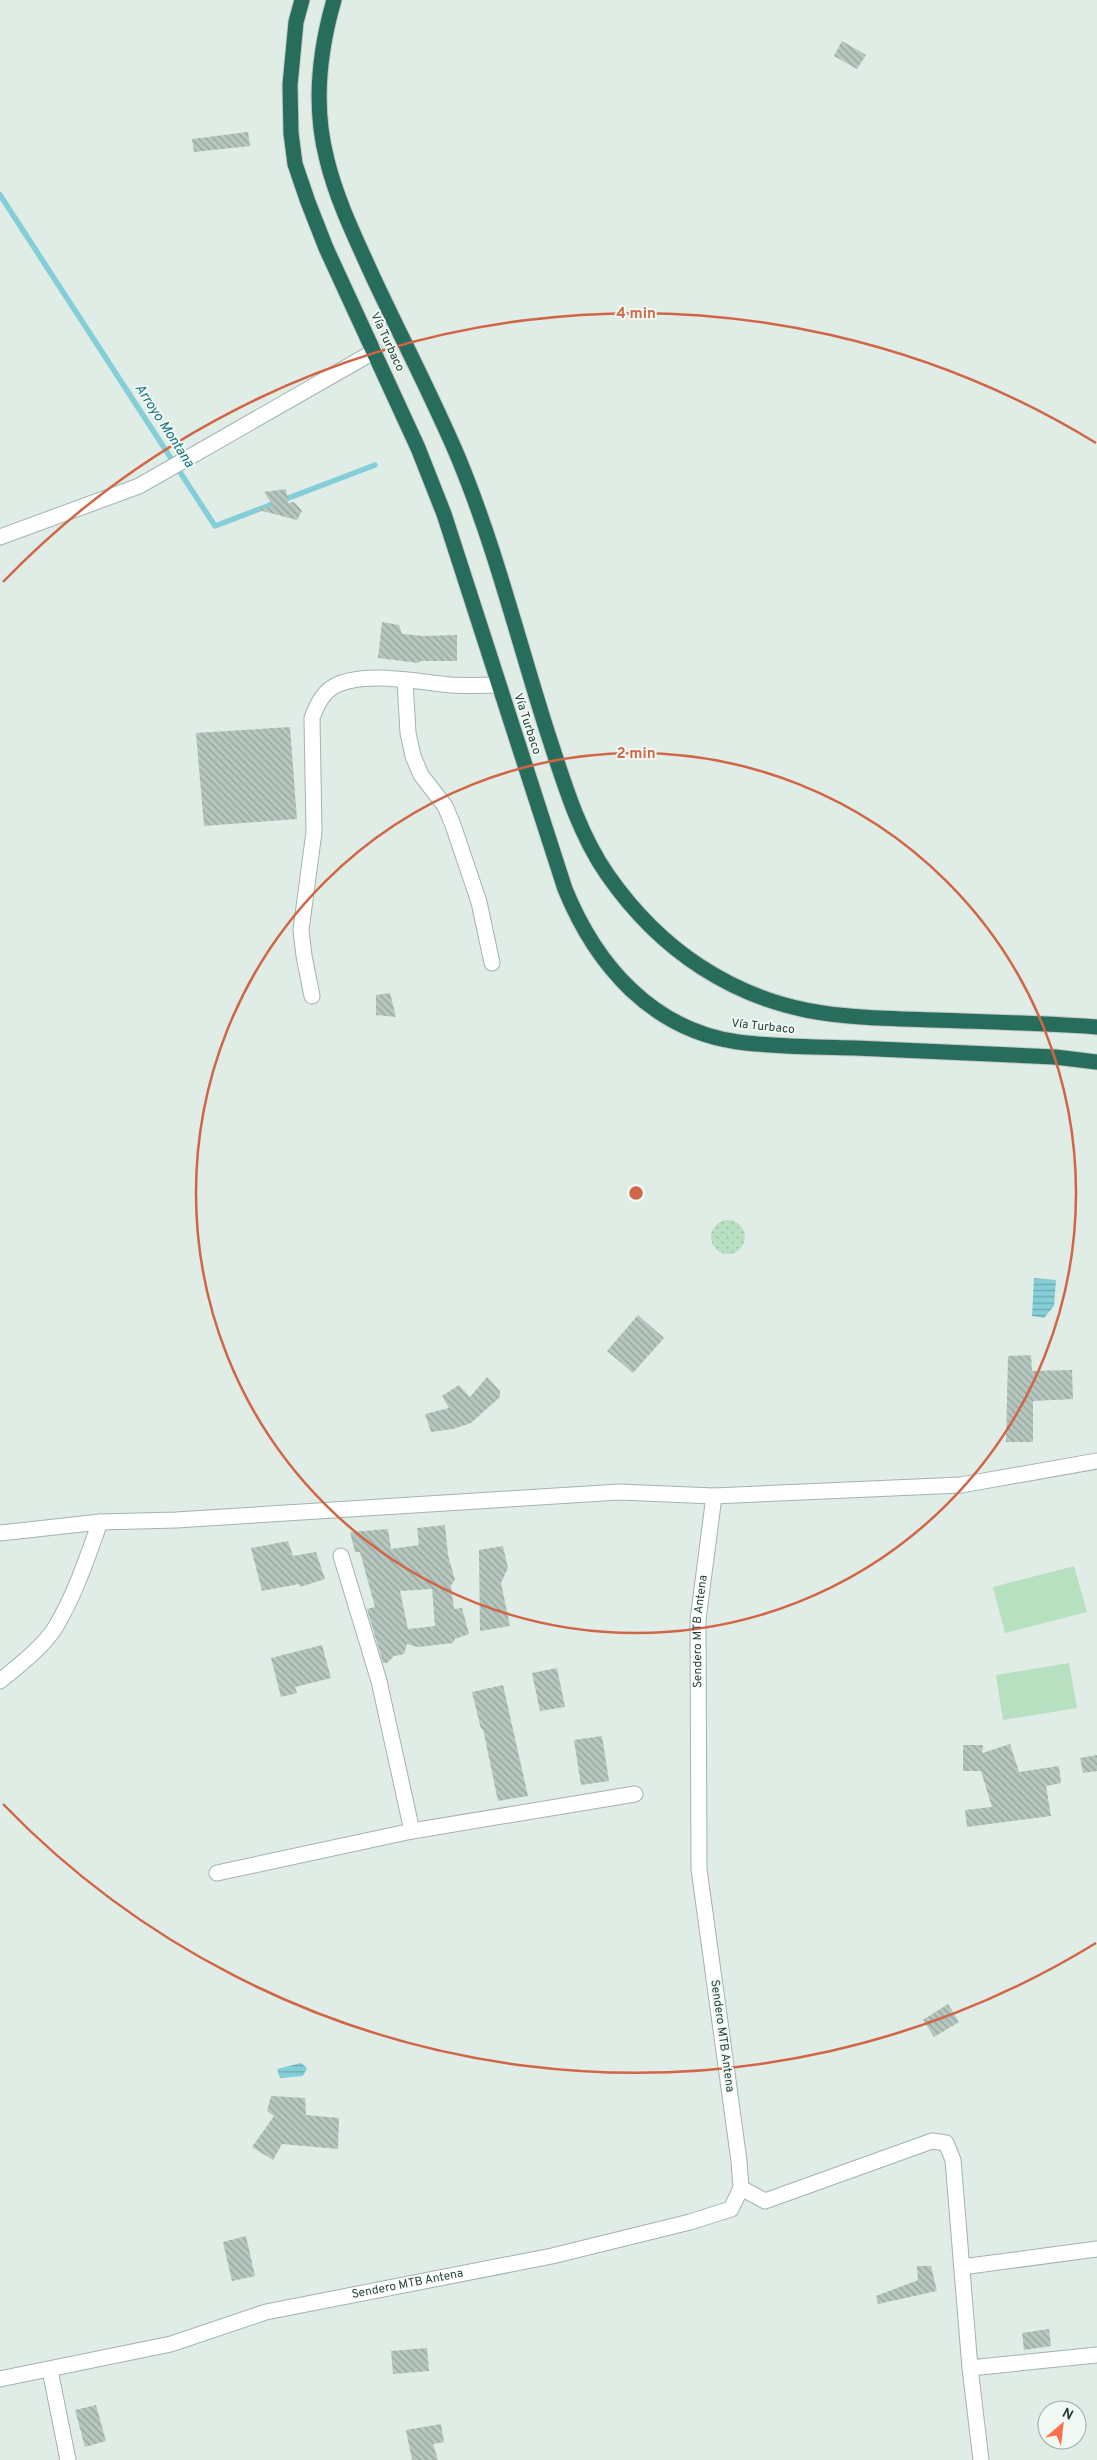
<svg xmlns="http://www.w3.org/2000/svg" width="1097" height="2460" font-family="Overpass,sans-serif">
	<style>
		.grass { fill: #b7e0c0 }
		.park { fill: url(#park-dots) }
		.water { fill: url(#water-rules) }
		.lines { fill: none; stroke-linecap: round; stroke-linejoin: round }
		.stream { stroke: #83ced7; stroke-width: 5.5 }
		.building { fill: url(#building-back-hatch); fill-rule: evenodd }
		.minor-casing { stroke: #a2b4ad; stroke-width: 17 }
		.highway-casing { stroke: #c0c9c6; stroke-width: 17 }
		.minor { stroke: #fff; stroke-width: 15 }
		.highway { stroke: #286d5b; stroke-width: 15 }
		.ring { fill: none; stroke: #d16547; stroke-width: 2.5 }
		.labels { text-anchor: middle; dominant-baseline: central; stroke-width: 4; stroke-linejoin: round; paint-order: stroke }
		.street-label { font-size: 12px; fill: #1f3e34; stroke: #f1f9f4 }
		.water-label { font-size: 14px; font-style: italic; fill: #14737f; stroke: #f1f9f4 }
		.centre { fill: #d16547; stroke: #f1f9f4; stroke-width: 2.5 }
		.ring-label { font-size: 15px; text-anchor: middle; font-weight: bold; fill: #d16547; stroke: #f1f9f4; stroke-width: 4; stroke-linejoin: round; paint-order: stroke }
	</style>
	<defs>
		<pattern id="park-dots" width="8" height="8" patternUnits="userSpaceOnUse" patternTransform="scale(1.25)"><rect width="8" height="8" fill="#b7e0c0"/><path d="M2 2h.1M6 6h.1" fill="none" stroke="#9dc1a6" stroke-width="1.8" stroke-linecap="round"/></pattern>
		<pattern id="water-rules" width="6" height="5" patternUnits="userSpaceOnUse" patternTransform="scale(1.25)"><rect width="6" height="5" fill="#83ced7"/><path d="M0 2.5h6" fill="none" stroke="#6ba9af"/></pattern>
		<pattern id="building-back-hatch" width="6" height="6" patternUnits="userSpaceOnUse" patternTransform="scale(1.25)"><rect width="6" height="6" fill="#b5c7bf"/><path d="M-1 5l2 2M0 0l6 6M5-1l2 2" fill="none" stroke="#93a39c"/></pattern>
	</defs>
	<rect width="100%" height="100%" fill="#e0ece6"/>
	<g class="grass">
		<path d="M 1074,1566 L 1087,1612 L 1005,1633 L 993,1587 Z"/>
		<path d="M 1069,1663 L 1077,1708 L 1003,1720 L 996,1675 Z"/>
	</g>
	<circle class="park" cx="728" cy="1237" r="17"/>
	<g class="water">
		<path d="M 1034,1278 L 1056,1280 L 1054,1306 L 1044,1318 L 1032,1316 Z"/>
		<path d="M 301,2063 L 307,2068 L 303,2076 L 280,2078 L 277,2069 Z"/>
	</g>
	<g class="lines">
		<path class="stream" d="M 0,195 L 215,526 L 375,465"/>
	</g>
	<g class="building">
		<path d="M 842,41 L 866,55 L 857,69 L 834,56 Z"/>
		<path d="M 248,132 L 250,146 L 194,152 L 192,139 Z"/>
		<path d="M 286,489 L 288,503 L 294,502 L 302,511 L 297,520 L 255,509 L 273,506 L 264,492 Z"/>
		<path d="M 382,622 L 399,625 L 402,634 L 423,636 L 457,635 L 457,661 L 420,661 L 419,663 L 378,658 Z"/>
		<path d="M 290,727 L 297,819 L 204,826 L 196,733 Z"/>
		<path d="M 390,993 L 396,1017 L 376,1015 L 376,995 Z"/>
		<path d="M 638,1315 L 664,1338 L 633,1373 L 607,1351 Z"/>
		<path d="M 1031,1355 L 1032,1371 L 1072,1370 L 1073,1399 L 1033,1401 L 1033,1442 L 1006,1442 L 1008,1356 Z"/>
		<path d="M 487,1377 L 500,1391 L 500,1397 L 471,1423 L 453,1429 L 431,1432 L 425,1414 L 449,1408 L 442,1396 L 459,1385 L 470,1397 Z"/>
		<path d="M 445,1525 L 448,1555 L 455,1580 L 451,1585 L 454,1609 L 462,1608 L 469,1634 L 455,1639 L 453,1643 L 418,1647 L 407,1644 L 404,1654 L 394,1656 L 387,1663 L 383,1663 L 367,1609 L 375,1607 L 360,1552 L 355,1552 L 350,1532 L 388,1529 L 391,1549 L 419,1545 L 417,1528 ZM 432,1589 L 435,1626 L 408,1629 L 400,1591 Z"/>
		<path d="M 288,1541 L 293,1556 L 316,1552 L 325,1579 L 300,1587 L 299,1584 L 262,1591 L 251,1548 Z"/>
		<path d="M 503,1546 L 508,1568 L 501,1583 L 510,1626 L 480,1631 L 479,1550 Z"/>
		<path d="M 322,1645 L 331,1678 L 295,1687 L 297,1693 L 281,1697 L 271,1658 Z"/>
		<path d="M 557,1668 L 565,1707 L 540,1711 L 532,1673 Z"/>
		<path d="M 503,1685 L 528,1796 L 498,1801 L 483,1729 L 481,1729 L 472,1692 Z"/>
		<path d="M 602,1736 L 609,1781 L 581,1785 L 574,1740 Z"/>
		<path d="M 1010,1744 L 1019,1772 L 1059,1766 L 1061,1783 L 1046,1786 L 1051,1816 L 967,1827 L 965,1810 L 992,1807 L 981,1771 L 963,1771 L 963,1745 L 983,1745 L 982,1753 Z"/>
		<path d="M 1097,1755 L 1097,1771 L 1083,1773 L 1080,1758 Z"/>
		<path d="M 948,2004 L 959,2022 L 934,2037 L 923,2020 Z"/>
		<path d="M 271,2096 L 305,2098 L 306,2115 L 339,2118 L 338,2149 L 282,2144 L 273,2160 L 252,2147 L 274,2116 L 267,2111 Z"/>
		<path d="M 246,2236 L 255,2276 L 232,2281 L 223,2242 Z"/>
		<path d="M 917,2266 L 931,2266 L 937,2291 L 878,2304 L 876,2296 L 918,2280 Z"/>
		<path d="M 1049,2329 L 1051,2346 L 1024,2350 L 1022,2333 Z"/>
		<path d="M 427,2348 L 429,2371 L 393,2374 L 391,2351 Z"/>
		<path d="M 96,2405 L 106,2441 L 85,2447 L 75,2410 Z"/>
		<path d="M 441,2424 L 444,2442 L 433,2444 L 438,2460 L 412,2460 L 406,2430 Z"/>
	</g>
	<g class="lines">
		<g class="minor-casing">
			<g id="minor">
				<path d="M 0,537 L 139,486 L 375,351"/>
				<path d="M 405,681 L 408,733 L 413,756 L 421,775 L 445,806 L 453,825 L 479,902 L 492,963"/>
				<path d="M 312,996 L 304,956 L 301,930 L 314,832 L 312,718 C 316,707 322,693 333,687 C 363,670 417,682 451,685 C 467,686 482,685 498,685"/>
				<path d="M 0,1533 L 100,1522 L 176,1520 L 619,1492 L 714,1496 L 961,1485 L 1097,1461"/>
				<path d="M 341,1556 L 379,1681 L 412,1831"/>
				<path d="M 0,1681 C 17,1667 43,1647 55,1628 C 75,1595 87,1558 100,1522"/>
				<path d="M 217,1873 L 412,1831 L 635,1794"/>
				<path d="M 741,2188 L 765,2201 L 932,2141 L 946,2143 L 953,2160 L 970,2368 L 981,2460"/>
				<path d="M 962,2267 L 1097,2249"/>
				<path d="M 970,2368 L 1097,2355"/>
				<path d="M 50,2370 L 68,2460"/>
				<path id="s1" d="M 0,2379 L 171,2344 L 266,2312 L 552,2256 L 690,2222 L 731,2209 L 741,2188 L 739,2161 L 699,1869 L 698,1620 L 714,1496"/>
			</g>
		</g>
		<g class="highway-casing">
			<g id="highway">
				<path d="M 302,0 L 296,22 L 290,85 L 291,133 L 295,164 L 308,202 L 326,248 L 418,448 L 444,514 L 565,889 C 596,965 652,1030 738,1042 C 777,1047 816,1047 855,1048 C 922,1051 989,1054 1055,1057 L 1097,1062"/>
				<path d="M 334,0 C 319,52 313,107 327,160 C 337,201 356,239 373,277 C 401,337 432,396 458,457 C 495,546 518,640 547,731 C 563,780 578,832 607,874 C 632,910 664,943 701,967 C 780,1018 845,1017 935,1020 C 989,1022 1043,1023 1097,1027"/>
			</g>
		</g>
		<use href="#minor" class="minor"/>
		<use href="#highway" class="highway"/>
	</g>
	<g class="ring">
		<circle cx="636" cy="1193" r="440"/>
		<path d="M1096 1943A880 880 0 0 1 3 1804M3 582A880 880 0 0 1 1096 443"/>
	</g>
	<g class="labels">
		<g class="street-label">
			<text transform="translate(387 342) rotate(65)">Vía Turbaco</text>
			<text transform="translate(527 724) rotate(72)">Vía Turbaco</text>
			<text transform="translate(763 1027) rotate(6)">Vía Turbaco</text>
			<text stroke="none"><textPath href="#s1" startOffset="1334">Sendero MTB Antena</textPath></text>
			<text transform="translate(722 2036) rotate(82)">Sendero MTB Antena</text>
			<text stroke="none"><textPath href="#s1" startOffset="419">Sendero MTB Antena</textPath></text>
		</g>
		<g class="water-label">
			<text transform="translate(164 426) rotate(57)">Arroyo Montana</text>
		</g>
	</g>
	<circle cx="636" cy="1193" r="8" class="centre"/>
	<g class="ring-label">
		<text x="636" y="318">4 min</text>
		<text x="636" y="758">2 min</text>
	</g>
	<g transform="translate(1062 2425) rotate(28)"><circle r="24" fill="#f1f9f4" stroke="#9daea7"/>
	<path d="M0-4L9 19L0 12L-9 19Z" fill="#fe6f4c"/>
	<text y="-8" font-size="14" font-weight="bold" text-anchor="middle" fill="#1f3e34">N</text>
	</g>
</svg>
